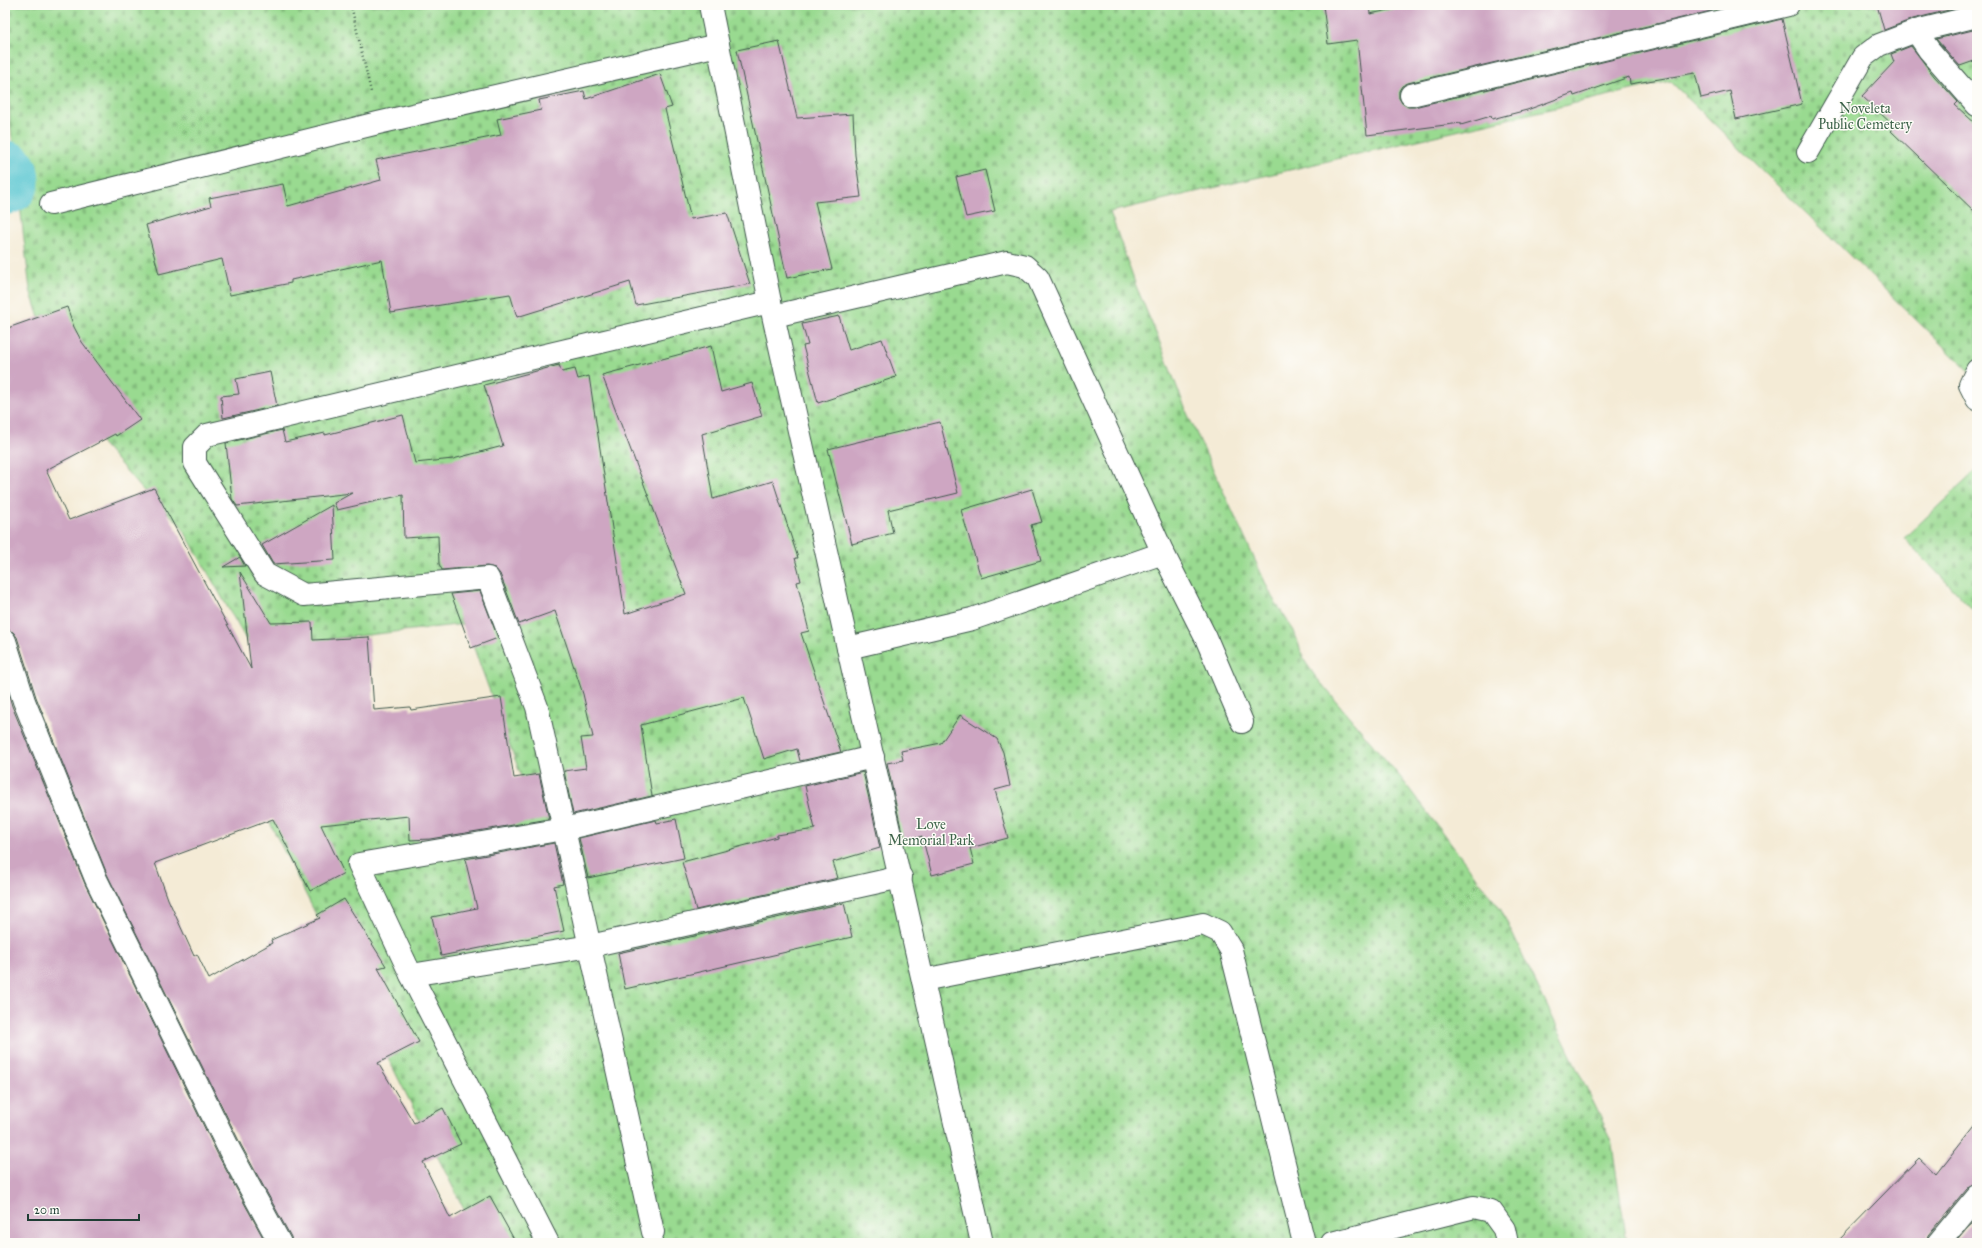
<svg xmlns="http://www.w3.org/2000/svg" width="1982" height="1248" font-family="'IM FELL Great Primer',serif">
	<style>
		.cemetery { fill: url(#cemetery-stones); stroke: #5c8c62 }
		.lines { fill: none; stroke-linecap: round; stroke-linejoin: round }
		.river { stroke: #59c6d1; stroke-width: 67 }
		.building { fill: #cea6c2 }
		.minor-casing { stroke: #3f574c; stroke-width: 24 }
		.path { stroke: #3f574c; stroke-width: 2.5; stroke-dasharray: 1 3; stroke-linecap: butt }
		.minor { stroke: #fff; stroke-width: 22 }
		.labels { text-anchor: middle; dominant-baseline: central; stroke-width: 3; stroke-linejoin: round; paint-order: stroke }
		.park-label { font-size: 14px; fill: #3e644b; stroke: #fdfcf7 }
	</style>
	<defs>
		<pattern id="cemetery-stones" width="16" height="16" patternUnits="userSpaceOnUse"><rect width="16" height="16" fill="#99da90"/><path d="M2 7V4a2 2 0 0 1 4 0v3zM10 15v-3a2 2 0 0 1 4 0v3z" fill="#83bc7d"/></pattern>
	</defs>
	<rect width="100%" height="100%" fill="#fdfcf7"/>
	<filter id="ink" filterUnits="userSpaceOnUse"><feTurbulence type="fractalNoise" baseFrequency=".025" numOctaves="2"/><feDisplacementMap in="SourceGraphic" scale="8" xChannelSelector="R" yChannelSelector="G"/><feConvolveMatrix kernelMatrix="1 2 1 2 8 2 1 2 1" color-interpolation-filters="sRGB"/></filter>
	<filter id="wash" filterUnits="userSpaceOnUse"><feTurbulence type="fractalNoise" baseFrequency=".012" numOctaves="4" result="noise"/><feDisplacementMap in="SourceGraphic" scale="16" xChannelSelector="R" yChannelSelector="G"/><feGaussianBlur stdDeviation="0.9" result="paint"/><feColorMatrix in="noise" values="0 0 0 0 0 0 0 0 0 0 0 0 0 0 0 0 0 1.4 0 .05"/><feComposite in="paint" operator="in"/></filter>
	<g filter="url(#wash)">
		<rect width="100%" height="100%" fill="#f4ebd6"/>
		<g class="cemetery">
			<path d="M 5,5 L 1977,5 L 1977,379 L 1670,81 L 1110,212 L 1136,286 L 1158,338 L 1187,413 L 1272,597 L 1294,631 L 1304,660 L 1315,676 L 1401,778 L 1501,910 L 1611,1139 L 1627,1243 L 481,1243 L 270,823 L 523,781 L 465,624 L 251,648 L 180,524 L 143,490 L 67,403 L 30,290 L 10,120 Z"/>
			<path d="M 1977,470 L 1977,614 L 1904,538 Z"/>
		</g>
		<g class="lines">
			<path class="river" d="M 5,174 L 6,181"/>
		</g>
		<g id="blocks">
			<g class="building">
				<path d="M 1323,5 L 1369,5 L 1370,14 L 1413,5 L 1709,5 L 1711,11 L 1408,83 L 1402,86 L 1399,91 L 1399,98 L 1402,103 L 1408,107 L 1414,107 L 1782,19 L 1802,104 L 1736,119 L 1730,91 L 1701,98 L 1695,73 L 1630,84 L 1629,77 L 1574,96 L 1573,93 L 1527,110 L 1492,119 L 1491,116 L 1461,125 L 1461,123 L 1367,135 L 1357,40 L 1328,44 Z"/>
				<path d="M 1877,5 L 1969,5 L 1913,19 L 1884,30 Z"/>
				<path d="M 1977,29 L 1977,60 L 1960,66 L 1936,39 Z"/>
				<path d="M 779,41 L 797,118 L 853,114 L 855,155 L 861,197 L 815,202 L 832,269 L 787,278 L 737,50 Z"/>
				<path d="M 1911,46 L 1934,76 L 1958,102 L 1955,105 L 1977,125 L 1977,214 L 1891,131 L 1895,127 L 1862,96 L 1894,62 L 1891,54 Z"/>
				<path d="M 660,74 L 672,107 L 665,109 L 691,219 L 727,213 L 750,284 L 636,305 L 630,282 L 517,317 L 510,294 L 391,313 L 382,260 L 291,280 L 291,283 L 230,295 L 222,259 L 159,274 L 146,225 L 211,206 L 209,198 L 283,184 L 288,206 L 381,180 L 376,160 L 501,135 L 497,119 L 541,110 L 539,100 L 584,91 L 586,99 Z"/>
				<path d="M 985,170 L 995,211 L 966,217 L 956,177 Z"/>
				<path d="M 67,307 L 74,327 L 82,342 L 140,420 L 116,436 L 115,434 L 46,470 L 69,520 L 154,488 L 251,669 L 240,572 L 271,623 L 312,622 L 313,640 L 369,637 L 374,710 L 410,707 L 411,710 L 501,697 L 514,778 L 539,774 L 549,819 L 430,839 L 410,840 L 409,816 L 321,825 L 344,873 L 310,891 L 273,819 L 155,863 L 168,899 L 194,956 L 197,954 L 209,979 L 272,943 L 271,940 L 320,918 L 317,915 L 344,899 L 386,966 L 378,968 L 419,1042 L 378,1063 L 414,1123 L 443,1108 L 461,1144 L 423,1162 L 450,1218 L 490,1196 L 516,1243 L 292,1243 L 291,1237 L 241,1145 L 107,874 L 36,697 L 17,637 L 13,632 L 5,629 L 5,329 Z"/>
				<path d="M 839,316 L 849,350 L 882,339 L 896,377 L 818,403 L 803,346 L 808,345 L 802,324 Z"/>
				<path d="M 711,346 L 721,392 L 752,383 L 762,416 L 702,434 L 713,499 L 773,481 L 798,558 L 795,558 L 801,581 L 797,582 L 809,631 L 801,633 L 841,752 L 800,761 L 797,749 L 764,759 L 744,698 L 641,725 L 652,796 L 573,814 L 564,771 L 586,768 L 581,738 L 593,737 L 583,694 L 555,611 L 519,624 L 500,574 L 495,568 L 487,566 L 442,570 L 439,564 L 438,536 L 404,538 L 403,495 L 337,510 L 334,503 L 352,493 L 237,506 L 232,499 L 226,443 L 282,430 L 285,442 L 325,433 L 325,435 L 403,415 L 415,463 L 453,459 L 503,446 L 484,385 L 559,365 L 562,372 L 575,369 L 578,379 L 589,376 L 625,614 L 686,594 L 602,375 Z"/>
				<path d="M 270,372 L 277,406 L 223,418 L 221,396 L 239,394 L 236,379 Z"/>
				<path d="M 940,422 L 958,493 L 888,510 L 893,533 L 852,544 L 828,449 Z"/>
				<path d="M 1032,489 L 1042,522 L 1031,525 L 1041,561 L 981,578 L 961,510 Z"/>
				<path d="M 332,505 L 335,560 L 273,564 L 262,545 Z"/>
				<path d="M 240,557 L 245,566 L 223,567 Z"/>
				<path d="M 480,591 L 498,638 L 471,648 L 451,594 Z"/>
				<path d="M 5,682 L 12,706 L 85,884 L 219,1157 L 266,1243 L 5,1243 Z"/>
				<path d="M 960,715 L 997,739 L 1003,752 L 1010,786 L 995,790 L 1008,838 L 970,848 L 974,864 L 932,875 L 922,836 L 904,842 L 887,763 L 903,760 L 901,751 L 941,743 Z"/>
				<path d="M 863,772 L 880,848 L 833,862 L 838,878 L 696,910 L 682,862 L 777,837 L 777,835 L 815,829 L 805,786 Z"/>
				<path d="M 676,819 L 684,858 L 588,878 L 579,838 L 656,820 L 657,823 Z"/>
				<path d="M 554,843 L 563,884 L 554,886 L 564,931 L 441,956 L 432,917 L 477,908 L 465,859 Z"/>
				<path d="M 844,903 L 852,937 L 625,989 L 618,953 Z"/>
				<path d="M 1977,1122 L 1977,1184 L 1967,1188 L 1928,1235 L 1926,1243 L 1836,1243 L 1919,1158 L 1936,1174 Z"/>
				<path d="M 1977,1216 L 1977,1243 L 1954,1243 Z"/>
			</g>
		</g>
	</g>
	<g filter="url(#ink)">
		<use href="#blocks" fill-opacity="0" stroke="#3f574c" stroke-width="1"/>
		<g class="lines">
			<g class="minor-casing">
				<g id="minor">
					<path d="M 710,5 L 770,302 L 982,1243"/>
					<path d="M 1916,31 L 1929,50 L 1977,105"/>
					<path d="M 1411,95 L 1788,5"/>
					<path d="M 1808,152 L 1863,57 L 1879,45 L 1916,31 L 1977,16"/>
					<path d="M 51,204 L 378,123 L 718,45"/>
					<path d="M 774,316 L 1007,262 L 1025,266 L 1038,278 L 1163,553 L 1206,638 L 1242,722"/>
					<path d="M 1977,370 L 1970,385 L 1977,399"/>
					<path d="M 5,641 L 24,701 L 96,879 L 230,1151 L 280,1243"/>
					<path d="M 848,648 L 972,619 L 1163,553"/>
					<path d="M 411,975 L 590,946 L 901,877"/>
					<path d="M 923,980 L 1203,924 L 1220,932 L 1231,950 L 1304,1243"/>
					<path d="M 653,1232 L 537,707 L 488,578 L 304,595 L 265,574 L 195,463 L 195,447 L 207,435 L 770,302"/>
					<path d="M 548,1243 L 411,975 L 359,864 L 564,829 L 873,757"/>
					<path d="M 1332,1243 L 1474,1207 L 1491,1211 L 1504,1229 L 1507,1243"/>
					<path d="M 1938,1243 L 1977,1196"/>
				</g>
			</g>
			<path class="path" d="M 351,5 L 371,92"/>
			<use href="#minor" class="minor"/>
		</g>
	</g>
	<g class="labels">
		<g class="park-label">
			<text x="1865" y="108">Noveleta<tspan x="1865" dy="16">Public Cemetery</tspan></text>
			<text x="931" y="824">Love<tspan x="931" dy="16">Memorial Park</tspan></text>
		</g>
	</g>
	<rect width="1982" height="1248" fill="none" stroke="#fdfcf7" stroke-width="20"/>
	<path d="M28 1214v6h111v-6" fill="none" stroke="#1f3d34" stroke-width="2"/>
	<text x="34" y="1214" font-size="12" fill="#1f3d34" stroke="#fdfcf7" stroke-width="3" paint-order="stroke">20 m</text>
</svg>
